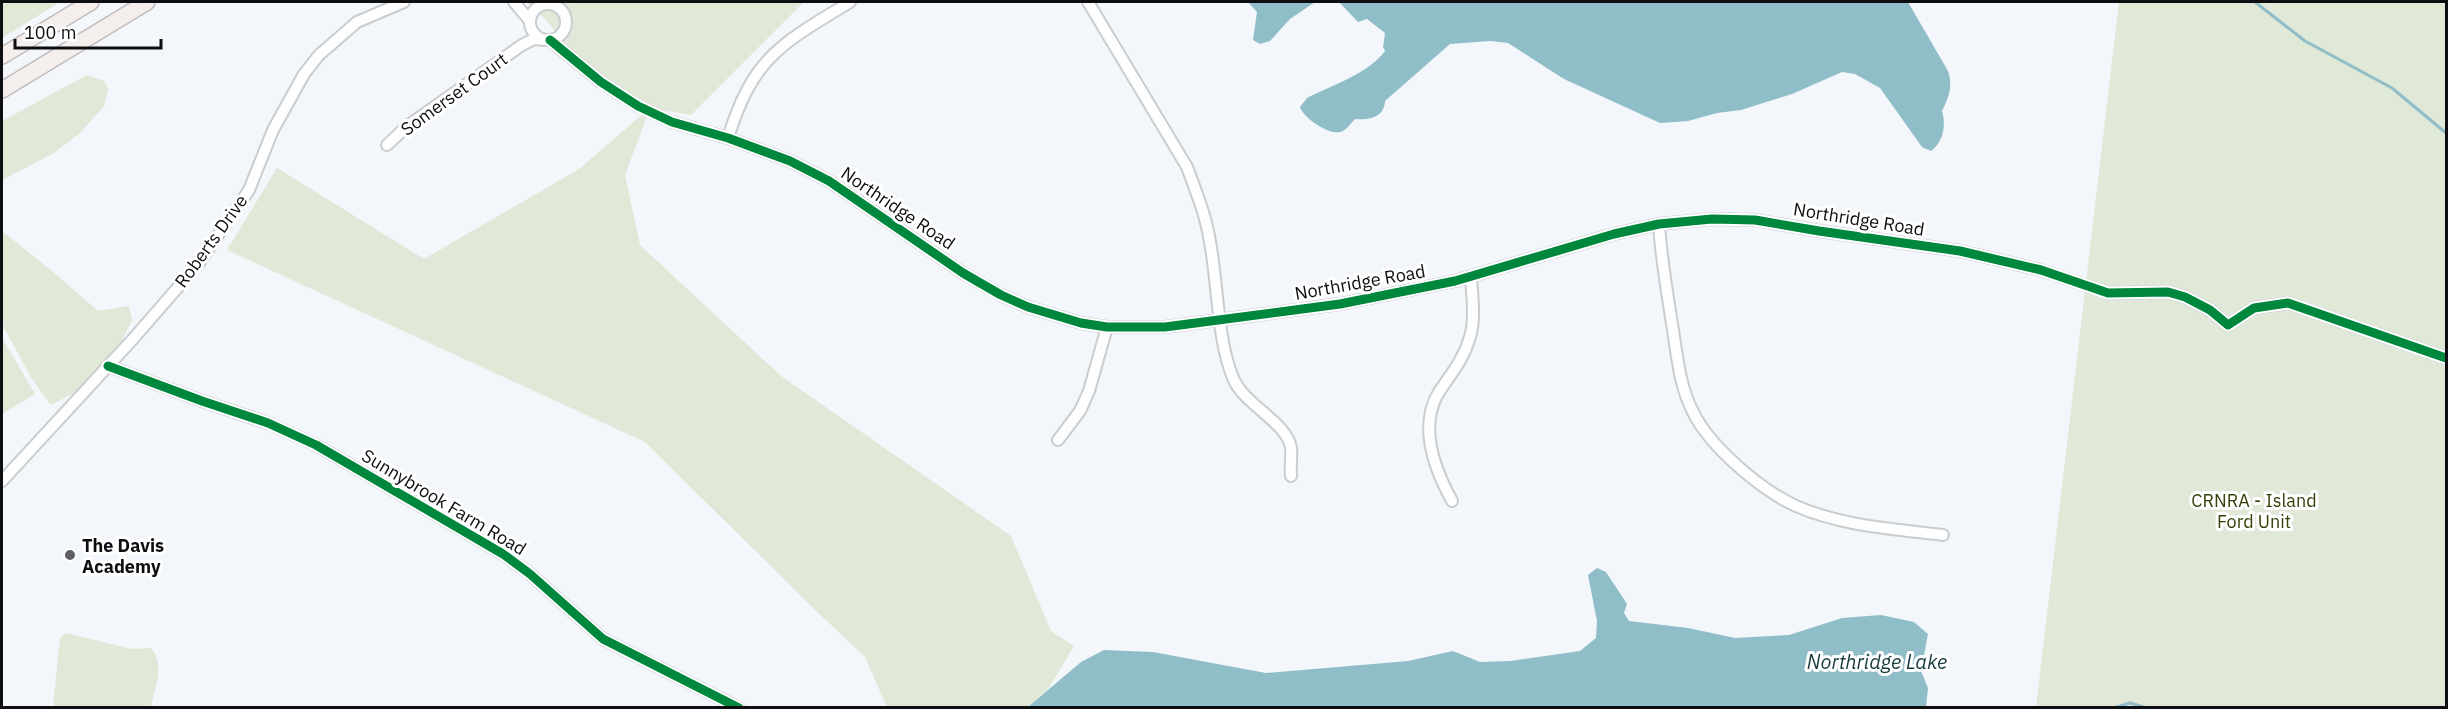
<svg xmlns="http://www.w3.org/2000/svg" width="2448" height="709" font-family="'IBM Plex Sans',sans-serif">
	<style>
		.green { fill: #e0e8d7 }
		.water { fill: #8fbec8 }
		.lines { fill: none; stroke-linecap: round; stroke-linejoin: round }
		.stream { stroke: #8fbec8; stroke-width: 3 }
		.minor-casing { stroke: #caccd0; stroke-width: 14 }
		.highway-casing { stroke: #c2bcbc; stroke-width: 18 }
		.minor { stroke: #fdfefe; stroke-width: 10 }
		.highway { stroke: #f4eeed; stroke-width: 15 }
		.cycleway-casing { stroke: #fff; stroke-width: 13 }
		.cycleway { stroke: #00873e; stroke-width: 9 }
		.poi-dot { fill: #5d5f63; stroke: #fff; stroke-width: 2 }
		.labels { text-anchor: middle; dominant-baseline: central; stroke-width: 6; stroke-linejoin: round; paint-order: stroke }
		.street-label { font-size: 18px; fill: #0c0e11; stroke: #fff }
		.park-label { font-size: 18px; fill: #344108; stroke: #fff }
		.poi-label { font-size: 18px; font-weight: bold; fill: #0c0e11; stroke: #fff; text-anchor: start }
		.water-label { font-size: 20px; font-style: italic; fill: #1a3b41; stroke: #fff }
	</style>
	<rect width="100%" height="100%" fill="#f3f6fa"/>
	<g class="green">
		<path d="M 2,2 L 60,2 L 2,38 Z"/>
		<path d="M 527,2 L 803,3 L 691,115 L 650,108 L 625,175 L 640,245 L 781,376 L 1011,536 L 1051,631 L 1074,646 L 1049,688 L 1028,707 L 887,707 L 865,657 L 811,606 L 645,442 L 227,250 L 277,168 L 424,259 L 579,169 L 650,108 L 587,66 L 568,49 L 548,22 Z"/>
		<path d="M 2119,2 L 2446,2 L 2446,707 L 2036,708 Z"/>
		<path d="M 87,75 L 104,81 L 108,89 L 104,106 L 80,133 L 54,153 L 2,180 L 2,121 Z"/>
		<path d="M 2,231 L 52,271 L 98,311 L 129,306 L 132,320 L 121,342 L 97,371 L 72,394 L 51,405 L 32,379 L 2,324 Z"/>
		<path d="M 2,338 L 35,394 L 2,414 Z"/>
		<path d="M 66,633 L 132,649 L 151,648 C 165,664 155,688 151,707 L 53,707 L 60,638 Z"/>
	</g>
	<g class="water">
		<path d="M 1248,2 L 1315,2 L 1290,19 L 1270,41 L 1260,44 L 1253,40 L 1257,12 Z"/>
		<path d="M 1339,2 L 1908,2 L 1948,71 C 1953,86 1949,97 1942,111 C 1946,125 1944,141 1931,151 L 1922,147 L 1880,88 L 1855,74 L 1842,72 L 1792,94 L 1741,110 L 1717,113 L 1688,121 L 1660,123 L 1564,79 L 1508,43 L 1490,41 L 1450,44 L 1385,101 C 1384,118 1369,120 1355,119 C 1351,123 1346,131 1340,132 C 1329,135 1303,118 1300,107 L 1307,98 C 1332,85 1368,74 1385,51 L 1383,47 L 1385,33 L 1367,19 L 1358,22 Z"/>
		<path d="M 1597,568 L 1606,572 L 1627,604 L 1624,613 L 1629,621 L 1688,628 L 1735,638 L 1789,635 L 1842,618 L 1881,615 L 1914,622 L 1928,634 L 1921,671 L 1928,688 L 1926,707 L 1028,707 L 1081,662 L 1104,650 L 1153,652 L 1266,673 L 1408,661 L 1453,651 L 1480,662 L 1510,661 L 1580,651 L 1596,638 L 1597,621 L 1588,575 Z"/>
	</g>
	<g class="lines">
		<g class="stream">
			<path d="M 2255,2 L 2305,41 L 2392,88 L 2446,133"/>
			<path d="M 2113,708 L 2130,703 L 2147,708"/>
		</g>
		<g class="minor-casing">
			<g id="minor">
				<path d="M 514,2 L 530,21"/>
				<path d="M 1088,2 L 1187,167 C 1196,191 1206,216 1210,242 C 1218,284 1217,339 1233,378 C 1244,405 1287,422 1291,448 C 1292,457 1290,467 1291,476"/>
				<circle cx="548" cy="22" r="18"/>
				<path d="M 550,40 L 601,82 L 638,106 L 672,122 L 728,138 L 790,161 L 829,181 L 963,273 L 1001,295 L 1028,307 L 1081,323 L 1107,327 L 1165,327 L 1340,304 L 1455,281 L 1614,234 L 1659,224 L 1712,219 L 1755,220 L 1819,231 L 1960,251 L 2041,270 L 2108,293 L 2168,292 L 2185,297 L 2210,310 L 2228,325 L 2254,308 L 2288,303 L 2446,358"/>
				<path d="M 728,138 C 753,57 781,44 850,2"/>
				<path d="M 387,145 L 406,127 L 522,45 L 534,39 L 545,40"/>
				<path d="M 1659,224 C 1661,258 1667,291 1672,324 C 1677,354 1679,385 1693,412 C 1710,447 1761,490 1796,506 C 1841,526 1895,529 1943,535"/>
				<path d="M 108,366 L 202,401 L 268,423 L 316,445 L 503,554 L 530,574 L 603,639 L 739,708"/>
				<path d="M 1058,440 L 1080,411 L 1089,391 L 1107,327"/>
				<path d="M 2,481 L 133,339 L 199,263 L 249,190 L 273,130 L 304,74 L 319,55 L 357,22 L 404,2"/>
				<path d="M 1452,501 C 1435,470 1418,426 1439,392 C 1450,375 1463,360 1469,340 C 1476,320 1472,297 1471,276"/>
			</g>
		</g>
		<g class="highway-casing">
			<g id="highway">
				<path d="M 2,56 L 91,2"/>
				<path d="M 2,90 L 147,2"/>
			</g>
		</g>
		<use href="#minor" class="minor"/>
		<use href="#highway" class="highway"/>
		<g class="cycleway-casing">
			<g id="cycleway">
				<path d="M 550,40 L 601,82 L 638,106 L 672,122 L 728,138 L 790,161 L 829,181 L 963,273 L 1001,295 L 1028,307 L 1081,323 L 1107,327 L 1165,327 L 1340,304 L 1455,281 L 1614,234 L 1659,224 L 1712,219 L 1755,220 L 1819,231 L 1960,251 L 2041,270 L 2108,293 L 2168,292 L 2185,297 L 2210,310 L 2228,325 L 2254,308 L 2288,303 L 2446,358"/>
				<path d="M 108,366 L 202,401 L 268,423 L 316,445 L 503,554 L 530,574 L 603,639 L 739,708"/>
			</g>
		</g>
		<use href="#cycleway" class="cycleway"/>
	</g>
	<circle class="poi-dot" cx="70" cy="555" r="6"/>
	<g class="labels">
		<g class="street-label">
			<text transform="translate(454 94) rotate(-36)">Somerset Court</text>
			<text transform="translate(898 208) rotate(34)">Northridge Road</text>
			<text transform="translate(1859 219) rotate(9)">Northridge Road</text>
			<text transform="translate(211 241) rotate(-54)">Roberts Drive</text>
			<text transform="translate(1360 282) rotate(-10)">Northridge Road</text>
			<text transform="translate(444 502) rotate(31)">Sunnybrook Farm Road</text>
		</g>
		<g class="park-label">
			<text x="2254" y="500">CRNRA - Island<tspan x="2254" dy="21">Ford Unit</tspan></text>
		</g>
		<g class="poi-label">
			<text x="82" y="545">The Davis<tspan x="82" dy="21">Academy</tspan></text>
		</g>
		<g class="water-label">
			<text x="1877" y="661">Northridge Lake</text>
		</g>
	</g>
	<rect width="2448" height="709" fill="none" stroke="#0c0e11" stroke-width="6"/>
	<path d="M15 39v9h146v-9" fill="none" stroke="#0c0e11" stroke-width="3"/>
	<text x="24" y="39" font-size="18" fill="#0c0e11" stroke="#ffffff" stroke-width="4.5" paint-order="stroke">100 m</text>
</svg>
